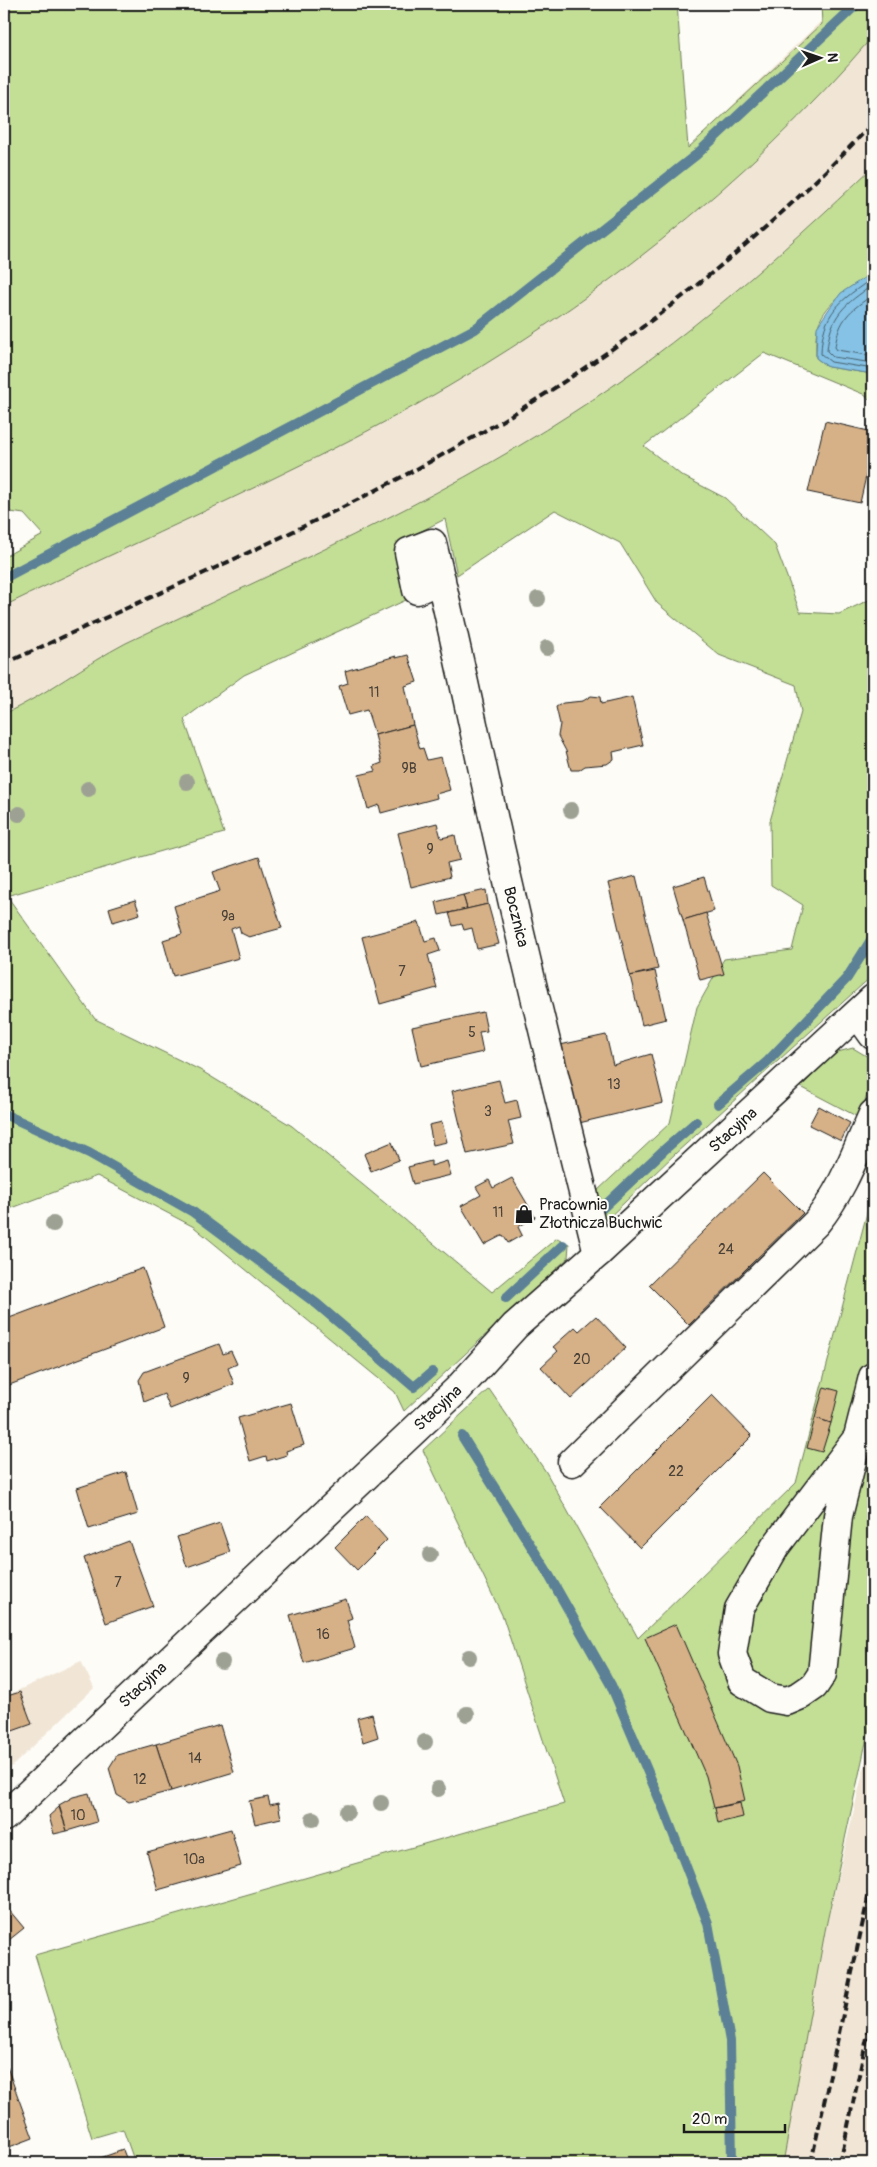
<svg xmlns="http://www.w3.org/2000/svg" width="877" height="2167" font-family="Pangolin,sans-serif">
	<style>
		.built { fill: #f1e6d6 }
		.green { fill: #c3df96; stroke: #707e59 }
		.water { fill: #85c2e5; stroke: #5b8095 }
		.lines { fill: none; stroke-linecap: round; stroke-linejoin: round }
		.shore { stroke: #465e6c; stroke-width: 1 }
		.stream { stroke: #5b8095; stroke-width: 10 }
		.building { fill: #d6b188; stroke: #1c1c1c }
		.minor-casing { stroke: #1c1c1c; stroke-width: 31 }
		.minor { stroke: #fdfcf7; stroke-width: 28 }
		.rail { stroke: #1c1c1c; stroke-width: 4; stroke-dasharray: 8 4; stroke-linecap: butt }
		.tree { fill: #9da193 }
		.labels { text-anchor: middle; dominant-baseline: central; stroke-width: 4; stroke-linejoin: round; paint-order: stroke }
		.number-label { font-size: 14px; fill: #4a4137 }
		.street-label { font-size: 16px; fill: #1c1c1c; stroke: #fdfcf7 }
		.poi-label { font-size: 16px; fill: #1c1c1c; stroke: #fdfcf7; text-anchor: start }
	</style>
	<rect width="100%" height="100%" fill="#fdfcf7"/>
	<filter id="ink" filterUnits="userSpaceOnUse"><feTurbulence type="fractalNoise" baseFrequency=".02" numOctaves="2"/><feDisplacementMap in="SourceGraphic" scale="10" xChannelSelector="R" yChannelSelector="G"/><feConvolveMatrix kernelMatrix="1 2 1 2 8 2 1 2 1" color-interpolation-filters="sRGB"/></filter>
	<g filter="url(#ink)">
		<g class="built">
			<path d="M 839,4 L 873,4 L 873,174 L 848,205 L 578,422 L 4,724 L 4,557 L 688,148 Z"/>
			<path d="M 81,1661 L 94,1688 L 4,1774 L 4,1697 Z"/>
			<path d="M 873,1730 L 873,2163 L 768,2163 L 825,1931 Z"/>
		</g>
		<g class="green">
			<path d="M 4,4 L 677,4 L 688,148 L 822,24 L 821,4 L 873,4 L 873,36 C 746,185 587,309 416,405 C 282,479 141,539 4,606 L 4,557 L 43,535 L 24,514 L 4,511 Z"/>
			<path d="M 873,167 L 873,272 C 854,287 826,300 818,326 C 815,335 816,348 816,358 L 828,367 L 873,374 L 873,402 L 863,394 L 764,353 L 644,446 L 681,475 L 725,498 L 775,545 L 800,612 L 839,614 L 873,598 L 873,975 L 676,1153 L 601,1225 L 583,1204 L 670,1123 L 697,1007 L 724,959 L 792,950 L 803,905 L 771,885 L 770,821 L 801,712 L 796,685 L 719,655 L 657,603 L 620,543 L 555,510 L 457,575 L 445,519 L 400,542 L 406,600 L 244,675 L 184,719 L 224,833 L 7,896 L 95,1019 L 200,1070 L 292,1126 L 492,1292 L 557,1238 L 569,1244 L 568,1258 L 404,1411 L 395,1392 L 194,1227 L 97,1176 L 4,1211 L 4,714 C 47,694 84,665 126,643 C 277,571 432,504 572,413 C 682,343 779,256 873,167 Z"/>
			<path d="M 853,1048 L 868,1057 L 872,1084 L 858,1117 L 801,1087 L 834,1053 Z"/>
			<path d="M 873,1190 L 873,1710 L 825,1931 L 783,2163 L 135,2163 L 123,2129 L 92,2138 L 35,1955 L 564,1804 L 503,1617 L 423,1450 L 489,1389 L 546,1472 L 638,1638 L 796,1483 Z"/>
		</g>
		<path class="water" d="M 873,272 L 873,374 L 828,367 L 816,358 L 817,327 L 829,309 L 841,293 Z"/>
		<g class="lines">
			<g class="shore">
				<path d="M 873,278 C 841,300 822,312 821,354 L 831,362 L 873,369"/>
				<path d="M 873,285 C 845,304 830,315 827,351 L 833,357 L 873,363"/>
				<path d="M 873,295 C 850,310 839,319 835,347 L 837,350 L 873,356"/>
			</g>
			<g class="stream">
				<path d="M 4,578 L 475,329 L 696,155 L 857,4"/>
				<path d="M 718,1104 L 768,1061 L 847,978 L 873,937"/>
				<path d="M 4,1114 L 89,1153 L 193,1212 L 317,1304 L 414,1387 L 432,1372"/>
				<path d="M 594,1216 L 664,1150 L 696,1122"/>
				<path d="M 506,1298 L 563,1245"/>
				<path d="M 462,1436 L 546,1570 L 611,1685 L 664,1810 L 708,1923 L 730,2041 L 732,2163"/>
			</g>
		</g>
		<g class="building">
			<path d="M 825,421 L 873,432 L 873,445 L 860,503 L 808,492 Z"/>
			<path d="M 408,655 L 417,682 L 405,686 L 413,725 L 375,735 L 367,710 L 348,715 L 339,686 L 348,683 L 345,671 L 396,656 L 396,658 Z"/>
			<path d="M 591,696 L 600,697 L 601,704 L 632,697 L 643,745 L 613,752 L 614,759 L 607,764 L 585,766 L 579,770 L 571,770 L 566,751 L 558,736 L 560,724 L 556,707 L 563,703 L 583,701 Z"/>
			<path d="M 413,725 L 420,749 L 423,748 L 427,760 L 441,757 L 450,790 L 436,794 L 437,798 L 381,813 L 379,805 L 368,809 L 359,775 L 376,771 L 374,766 L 382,763 L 375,735 Z"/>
			<path d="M 437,823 L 441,838 L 455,835 L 460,860 L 447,863 L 450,877 L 411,887 L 398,833 Z"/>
			<path d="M 259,857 L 282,928 L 249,937 L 241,933 L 239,926 L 231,929 L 239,958 L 173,976 L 163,940 L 182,934 L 174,906 L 220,891 L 213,872 Z"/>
			<path d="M 636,876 L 658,969 L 630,976 L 608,883 Z"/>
			<path d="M 704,877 L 714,911 L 683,920 L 673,886 Z"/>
			<path d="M 486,890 L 488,904 L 467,909 L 463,895 Z"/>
			<path d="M 463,895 L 467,909 L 439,915 L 436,902 Z"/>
			<path d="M 135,900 L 140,914 L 113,922 L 109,908 Z"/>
			<path d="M 488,904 L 499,944 L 477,949 L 472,928 L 464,930 L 462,924 L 453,926 L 449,913 Z"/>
			<path d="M 706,913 L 724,974 L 700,980 L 683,920 Z"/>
			<path d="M 419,922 L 425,941 L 436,938 L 440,951 L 428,955 L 437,988 L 380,1004 L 362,937 Z"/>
			<path d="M 655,971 L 666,1019 L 642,1025 L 630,976 Z"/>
			<path d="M 483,1012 L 487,1031 L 479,1032 L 483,1052 L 421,1066 L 412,1027 Z"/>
			<path d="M 606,1035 L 613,1065 L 651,1054 L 663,1103 L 579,1123 L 560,1045 Z"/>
			<path d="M 499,1080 L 505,1103 L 517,1100 L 521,1118 L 508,1121 L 514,1144 L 467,1154 L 452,1091 Z"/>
			<path d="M 819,1106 L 850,1123 L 841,1141 L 809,1125 Z"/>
			<path d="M 442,1122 L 447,1142 L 433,1145 L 429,1125 Z"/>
			<path d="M 392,1142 L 399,1160 L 371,1171 L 364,1154 Z"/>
			<path d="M 431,1161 L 431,1166 L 447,1161 L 451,1175 L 413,1184 L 408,1167 Z"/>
			<path d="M 763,1173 L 803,1213 L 689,1325 L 649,1285 Z"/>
			<path d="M 512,1178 L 535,1217 L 518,1227 L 522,1235 L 508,1243 L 503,1235 L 484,1245 L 461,1206 L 481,1195 L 476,1187 L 489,1180 L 493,1188 Z"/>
			<path d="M 143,1268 L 164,1327 L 4,1387 L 4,1320 Z"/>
			<path d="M 596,1316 L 626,1348 L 571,1399 L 541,1367 L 558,1351 L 553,1347 L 575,1327 L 579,1331 Z"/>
			<path d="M 219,1344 L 223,1354 L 231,1351 L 237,1364 L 228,1368 L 234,1384 L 170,1409 L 164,1394 L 144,1402 L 139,1380 L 144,1372 Z"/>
			<path d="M 824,1387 L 839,1391 L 831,1423 L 815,1418 Z"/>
			<path d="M 712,1395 L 752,1436 L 640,1548 L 600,1507 Z"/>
			<path d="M 291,1403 L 304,1445 L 286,1451 L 287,1455 L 267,1461 L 266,1456 L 250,1461 L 238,1418 Z"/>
			<path d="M 815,1418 L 831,1423 L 822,1452 L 807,1448 Z"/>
			<path d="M 126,1472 L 138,1514 L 89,1529 L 77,1488 Z"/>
			<path d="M 366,1516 L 387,1540 L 357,1570 L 335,1547 Z"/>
			<path d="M 220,1523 L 230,1552 L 187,1567 L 177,1537 Z"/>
			<path d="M 129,1541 L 153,1606 L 106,1623 L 84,1558 Z"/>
			<path d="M 346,1599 L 352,1618 L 347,1620 L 355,1648 L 304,1663 L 290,1615 Z"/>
			<path d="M 676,1624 L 737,1766 L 745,1801 L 714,1808 L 706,1776 L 645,1638 Z"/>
			<path d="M 20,1692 L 32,1724 L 4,1734 L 4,1697 Z"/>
			<path d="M 372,1714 L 378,1737 L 363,1742 L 357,1718 Z"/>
			<path d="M 220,1725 L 234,1772 L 171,1791 L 156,1744 Z"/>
			<path d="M 156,1744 L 171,1791 L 129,1802 L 117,1795 L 109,1768 L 117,1755 Z"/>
			<path d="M 89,1793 L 97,1822 L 67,1831 L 59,1805 L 73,1797 Z"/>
			<path d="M 268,1797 L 270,1805 L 278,1803 L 281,1818 L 255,1824 L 249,1801 Z"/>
			<path d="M 740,1803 L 743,1817 L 718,1823 L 715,1808 Z"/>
			<path d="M 59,1807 L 67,1831 L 54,1834 L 49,1816 Z"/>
			<path d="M 231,1829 L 241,1866 L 158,1890 L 147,1852 Z"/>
			<path d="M 4,1904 L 24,1928 L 4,1944 Z"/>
			<path d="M 7,2067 L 33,2138 L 4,2149 L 4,2068 Z"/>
			<path d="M 123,2150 L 128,2163 L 86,2163 Z"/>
		</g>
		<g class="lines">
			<g class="minor-casing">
				<g id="minor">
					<path d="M 441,579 L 417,590 L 409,552 L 432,543 C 460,657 482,772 509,886 C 537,1009 568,1131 598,1253"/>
					<path d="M 858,1014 L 873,1035"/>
					<path d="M 856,1440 L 775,1547 L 739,1609 L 732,1654 L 742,1681 L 770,1698 L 787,1701 L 801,1695 L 814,1686 L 822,1674 L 838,1516 L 873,1377"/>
					<path d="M 572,1462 L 816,1223 C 843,1190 856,1152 873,1114"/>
					<path d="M 4,1817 L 458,1389 L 515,1326 L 598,1253 L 873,999"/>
				</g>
			</g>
			<use href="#minor" class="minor"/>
			<g class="rail">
				<path d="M 4,664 C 170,587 340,517 498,423 C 636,341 763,239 873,123"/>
				<path d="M 811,2163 L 873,1875"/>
				<path d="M 840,2163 L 873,2010"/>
			</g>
		</g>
		<g class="tree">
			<circle cx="538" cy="599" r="8"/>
			<circle cx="547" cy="648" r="8"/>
			<circle cx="187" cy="782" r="8"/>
			<circle cx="88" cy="789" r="8"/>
			<circle cx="571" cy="810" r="8"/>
			<circle cx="19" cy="814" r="8"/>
			<circle cx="53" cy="1224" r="8"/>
			<circle cx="430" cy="1555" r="8"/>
			<circle cx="469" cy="1657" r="8"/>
			<circle cx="222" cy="1662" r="8"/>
			<circle cx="467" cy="1714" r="8"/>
			<circle cx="425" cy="1742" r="8"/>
			<circle cx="438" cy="1789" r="8"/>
			<circle cx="381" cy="1803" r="8"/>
			<circle cx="347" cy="1812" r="8"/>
			<circle cx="313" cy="1819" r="8"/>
		</g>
	</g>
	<defs>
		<g id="shop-bare" transform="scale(1.5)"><path d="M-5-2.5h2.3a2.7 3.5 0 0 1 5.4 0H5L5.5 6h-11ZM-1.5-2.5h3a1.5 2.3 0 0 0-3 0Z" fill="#1c1c1c" stroke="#fdfcf7" stroke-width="2.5" paint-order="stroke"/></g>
	</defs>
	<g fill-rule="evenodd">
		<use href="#shop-bare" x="524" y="1214"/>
	</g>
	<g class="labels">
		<g class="number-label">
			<text x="374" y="692">11</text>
			<text x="409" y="768">9B</text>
			<text x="430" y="849">9</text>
			<text x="228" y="916">9a</text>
			<text x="402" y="971">7</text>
			<text x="472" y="1032">5</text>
			<text x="614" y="1084">13</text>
			<text x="488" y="1111">3</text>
			<text x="498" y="1212">11</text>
			<text x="726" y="1249">24</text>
			<text x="582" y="1359">20</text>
			<text x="186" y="1378">9</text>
			<text x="676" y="1471">22</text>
			<text x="118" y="1582">7</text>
			<text x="323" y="1634">16</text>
			<text x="195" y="1758">14</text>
			<text x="140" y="1779">12</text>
			<text x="78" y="1815">10</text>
			<text x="194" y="1859">10a</text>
		</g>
		<g class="street-label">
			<text transform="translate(516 917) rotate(76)">Bocznica</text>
			<text transform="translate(733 1130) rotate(-42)">Stacyjna</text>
			<text transform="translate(438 1408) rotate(-43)">Stacyjna</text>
			<text transform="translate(143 1685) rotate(-43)">Stacyjna</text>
		</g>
		<g class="poi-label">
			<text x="539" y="1205">Pracownia<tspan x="539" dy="18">Złotnicza Buchwic</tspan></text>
		</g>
	</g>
	<rect width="877" height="2167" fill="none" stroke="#fdfcf7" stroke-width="20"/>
	<rect x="10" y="10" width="857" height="2147" fill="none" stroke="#1c1c1c" stroke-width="2" filter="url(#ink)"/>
	<g transform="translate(820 58) rotate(88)" stroke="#fdfcf7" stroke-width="4" paint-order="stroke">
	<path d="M0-4L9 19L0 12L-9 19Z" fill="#1c1c1c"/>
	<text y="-8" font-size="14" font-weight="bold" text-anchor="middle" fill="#1c1c1c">N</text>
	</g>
	<path d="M684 2124v8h101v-8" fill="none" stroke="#1c1c1c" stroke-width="2.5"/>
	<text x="692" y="2124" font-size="15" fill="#1c1c1c" stroke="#fdfcf7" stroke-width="4" paint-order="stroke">20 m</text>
</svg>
